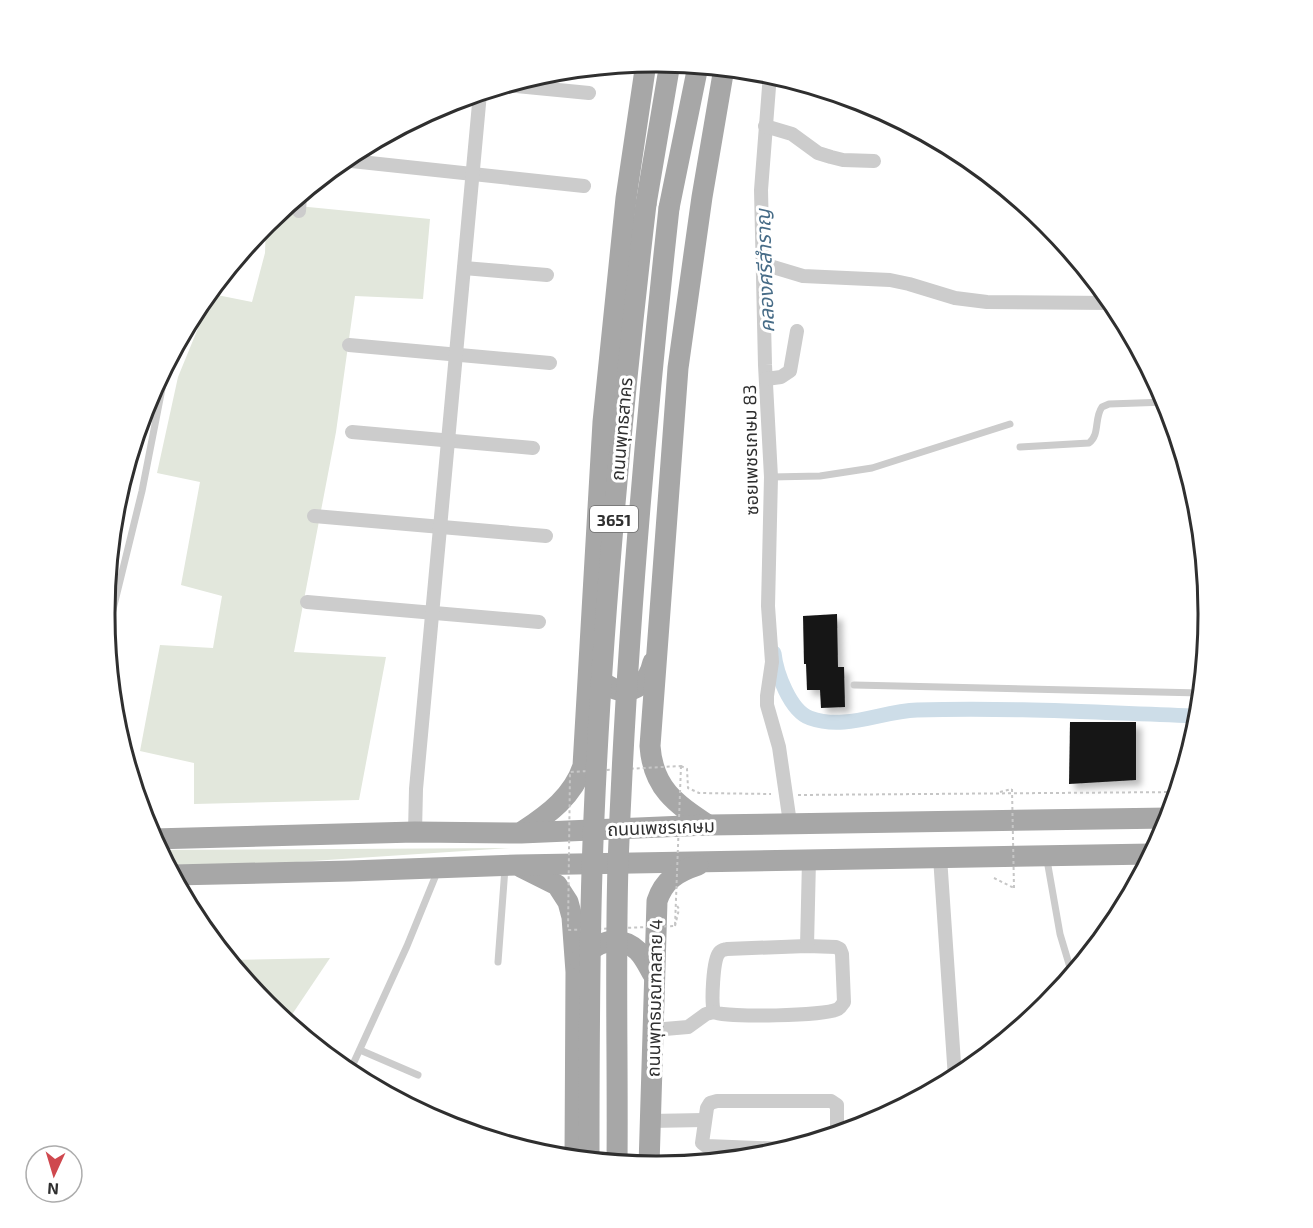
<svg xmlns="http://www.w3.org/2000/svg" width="1313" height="1228" font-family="'Exo 2','Noto Sans Thai',sans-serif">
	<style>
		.green { fill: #e2e7dc }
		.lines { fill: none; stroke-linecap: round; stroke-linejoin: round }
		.canal { stroke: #cddde8; stroke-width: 15 }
		.building { fill: #161616; filter: url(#shadow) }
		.path { stroke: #c6c6c6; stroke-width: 2; stroke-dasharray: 3 3; stroke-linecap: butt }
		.service { stroke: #ccc; stroke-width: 7 }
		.minor { stroke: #ccc; stroke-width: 14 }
		.primary { stroke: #a7a7a7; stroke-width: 21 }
		.path-bridge { stroke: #c6c6c6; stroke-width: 2; stroke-dasharray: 3 3; stroke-linecap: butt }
		.primary-bridge { stroke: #a7a7a7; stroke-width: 21 }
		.labels { text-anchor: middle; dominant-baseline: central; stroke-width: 6; stroke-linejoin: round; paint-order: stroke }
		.shield { fill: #fff; stroke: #6d6d6d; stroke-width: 1.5 }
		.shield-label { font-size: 16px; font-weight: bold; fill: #2f2f2f }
		.street-label { font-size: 18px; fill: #2f2f2f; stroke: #fff }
		.water-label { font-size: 20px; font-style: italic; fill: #476c87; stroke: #fff }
		.rim { fill: none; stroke: #2f2f2f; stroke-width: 3 }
	</style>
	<defs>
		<filter id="shadow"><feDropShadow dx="5.5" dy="5.5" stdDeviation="3" flood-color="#0004"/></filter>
	</defs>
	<rect width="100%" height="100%" fill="#fff"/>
	<g class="green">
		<path d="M 288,205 L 430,219 L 423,299 L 355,296 L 336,432 L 294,652 L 386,657 L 359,800 L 194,804 L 194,763 L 140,751 L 160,645 L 213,648 L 222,596 L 181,585 L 200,482 L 157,473 L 178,377 L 212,294 L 252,302 L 265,253 L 266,223 Z"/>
		<path d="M 510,848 L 266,864 L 167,865 L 159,850 Z"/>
		<path d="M 330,958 L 287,1022 L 266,1004 L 229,960 Z"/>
	</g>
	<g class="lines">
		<path class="canal" d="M 774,653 C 776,672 790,711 810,718 C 846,731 881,711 917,710 C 1011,707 1105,713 1199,716"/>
	</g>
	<g class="building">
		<path d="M 837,614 L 838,667 L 844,667 L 845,707 L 821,708 L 820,690 L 807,690 L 806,664 L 804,664 L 803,616 Z"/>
		<path d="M 1070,722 L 1136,722 L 1136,780 L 1069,784 Z"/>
	</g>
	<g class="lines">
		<g class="path">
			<path d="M 681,766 L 687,769 L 688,788 L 699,793 L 771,794"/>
			<path d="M 1000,792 L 1012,789"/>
			<path d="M 798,795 L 1177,792"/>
			<path d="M 994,878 L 1014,888"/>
			<path d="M 675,926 L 679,909 L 676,904"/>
		</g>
		<g class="service">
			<path d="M 1020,447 L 1089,443 C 1100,435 1094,418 1102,407 L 1109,404 L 1167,402"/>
			<path d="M 771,477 L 820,476 L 872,468 L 1010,424"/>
			<path d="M 106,638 L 142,491 L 167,363"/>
			<path d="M 854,685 L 1201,693"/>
			<path d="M 1201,696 L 1207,592"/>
			<path d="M 1047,860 L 1060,934 L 1072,974"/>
			<path d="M 498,962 L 505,868"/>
			<path d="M 360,1050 L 418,1075"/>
			<path d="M 349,1073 L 407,946 L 438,870"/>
		</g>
		<g class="minor">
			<path d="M 770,74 L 761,190 L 765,365 L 771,477 L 768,606 L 772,662 L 767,696 L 767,705 L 779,747 L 790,823"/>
			<path d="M 507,85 L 589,93"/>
			<path d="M 765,126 L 792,134 L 818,153 L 831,157 L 843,160 L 874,161"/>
			<path d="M 342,160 L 584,186"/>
			<path d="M 299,211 L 300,195"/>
			<path d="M 763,264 L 803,276 L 890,280 L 909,284 L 955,298 L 987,302 L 1112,303"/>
			<path d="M 464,268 L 547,275"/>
			<path d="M 349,345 L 550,363"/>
			<path d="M 766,379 L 781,377 L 790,371 L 797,331"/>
			<path d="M 352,432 L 533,448"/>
			<path d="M 314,516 L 546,536"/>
			<path d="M 307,602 L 539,622"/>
			<path d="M 415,832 L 416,789 L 480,93"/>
			<path d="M 940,857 L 955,1078"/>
			<path d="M 807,946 L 836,947 L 840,949 L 842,954 L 844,1002 C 842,1005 841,1007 838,1009 C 826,1016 726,1018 714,1012 C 711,1003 713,960 719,953 C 721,950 723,950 727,949 Z"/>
			<path d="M 807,946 L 809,860"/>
			<path d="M 653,1030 L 688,1027 L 706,1014 L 714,1012"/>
			<path d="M 650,1121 L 704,1120"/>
			<path d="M 786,1149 L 706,1146 L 702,1143 L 707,1108 L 710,1103 L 717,1101 L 831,1101 L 837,1105 L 837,1134"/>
		</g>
		<g class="primary">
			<path d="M 646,204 L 670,63"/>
			<path d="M 669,208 L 698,66"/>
			<path d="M 594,667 C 599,685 622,698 639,686 C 647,680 651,671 653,662"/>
			<path d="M 708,825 C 675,803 653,788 650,746 L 678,368 L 702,197 L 724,68"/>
			<path d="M 523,831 C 549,814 573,796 583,766 L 603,422 L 626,198 L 646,63"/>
			<path d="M 153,839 L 415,832 L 521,833 L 708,825 L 1169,818"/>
			<path d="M 521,867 L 557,885 L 568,902 L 572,917 L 576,972 L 575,1158"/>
			<path d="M 173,875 L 350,871 L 517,865 L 1152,854"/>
			<path d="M 580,960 C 595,942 618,933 638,951 C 645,958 649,968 654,976"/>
			<path d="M 649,1166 L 657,901 C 664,880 677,872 698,865"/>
		</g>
		<g class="path-bridge">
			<path d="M 681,766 L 675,926 L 568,930 L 570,772 Z"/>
			<path d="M 1012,789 L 1014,888"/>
		</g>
		<g class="primary-bridge">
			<path d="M 589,1160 C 589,1064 589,967 592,871 C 599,648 620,426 646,204"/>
			<path d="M 617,1163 C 618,1064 615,964 618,865 C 626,645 645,427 669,208"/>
		</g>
	</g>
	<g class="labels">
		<rect class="shield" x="590" y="506" width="48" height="26" rx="4.5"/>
		<g class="shield-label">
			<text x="614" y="519">3651</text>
		</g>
		<g class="street-label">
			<text transform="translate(621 429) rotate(-85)">ถนนพุทธสาคร</text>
			<text transform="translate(750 450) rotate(-91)">ซอยเพชรเกษม 83</text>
			<text transform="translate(661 827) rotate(-2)">ถนนเพชรเกษม</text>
			<text transform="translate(654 998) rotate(-89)">ถนนพุทธมณฑลสาย 4</text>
		</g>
		<g class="water-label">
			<text transform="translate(764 271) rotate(-92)">คลองศรีสำราญ</text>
		</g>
	</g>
	<path d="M0 0H1313V1228H0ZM656 72H657A541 541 0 0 1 1198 613V615A541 541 0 0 1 657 1156H656A541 541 0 0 1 115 615V613A541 541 0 0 1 656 72Z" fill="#fff" fill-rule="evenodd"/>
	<path class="rim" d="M656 72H657A541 541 0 0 1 1198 613V615A541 541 0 0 1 657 1156H656A541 541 0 0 1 115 615V613A541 541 0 0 1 656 72Z"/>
	<g transform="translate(54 1174) rotate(184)"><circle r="28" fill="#ffffff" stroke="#acacac" stroke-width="1.5"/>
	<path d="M0-4.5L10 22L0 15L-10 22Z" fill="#cf484e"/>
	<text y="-9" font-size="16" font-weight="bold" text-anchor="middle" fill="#2f2f2f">N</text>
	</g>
</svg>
